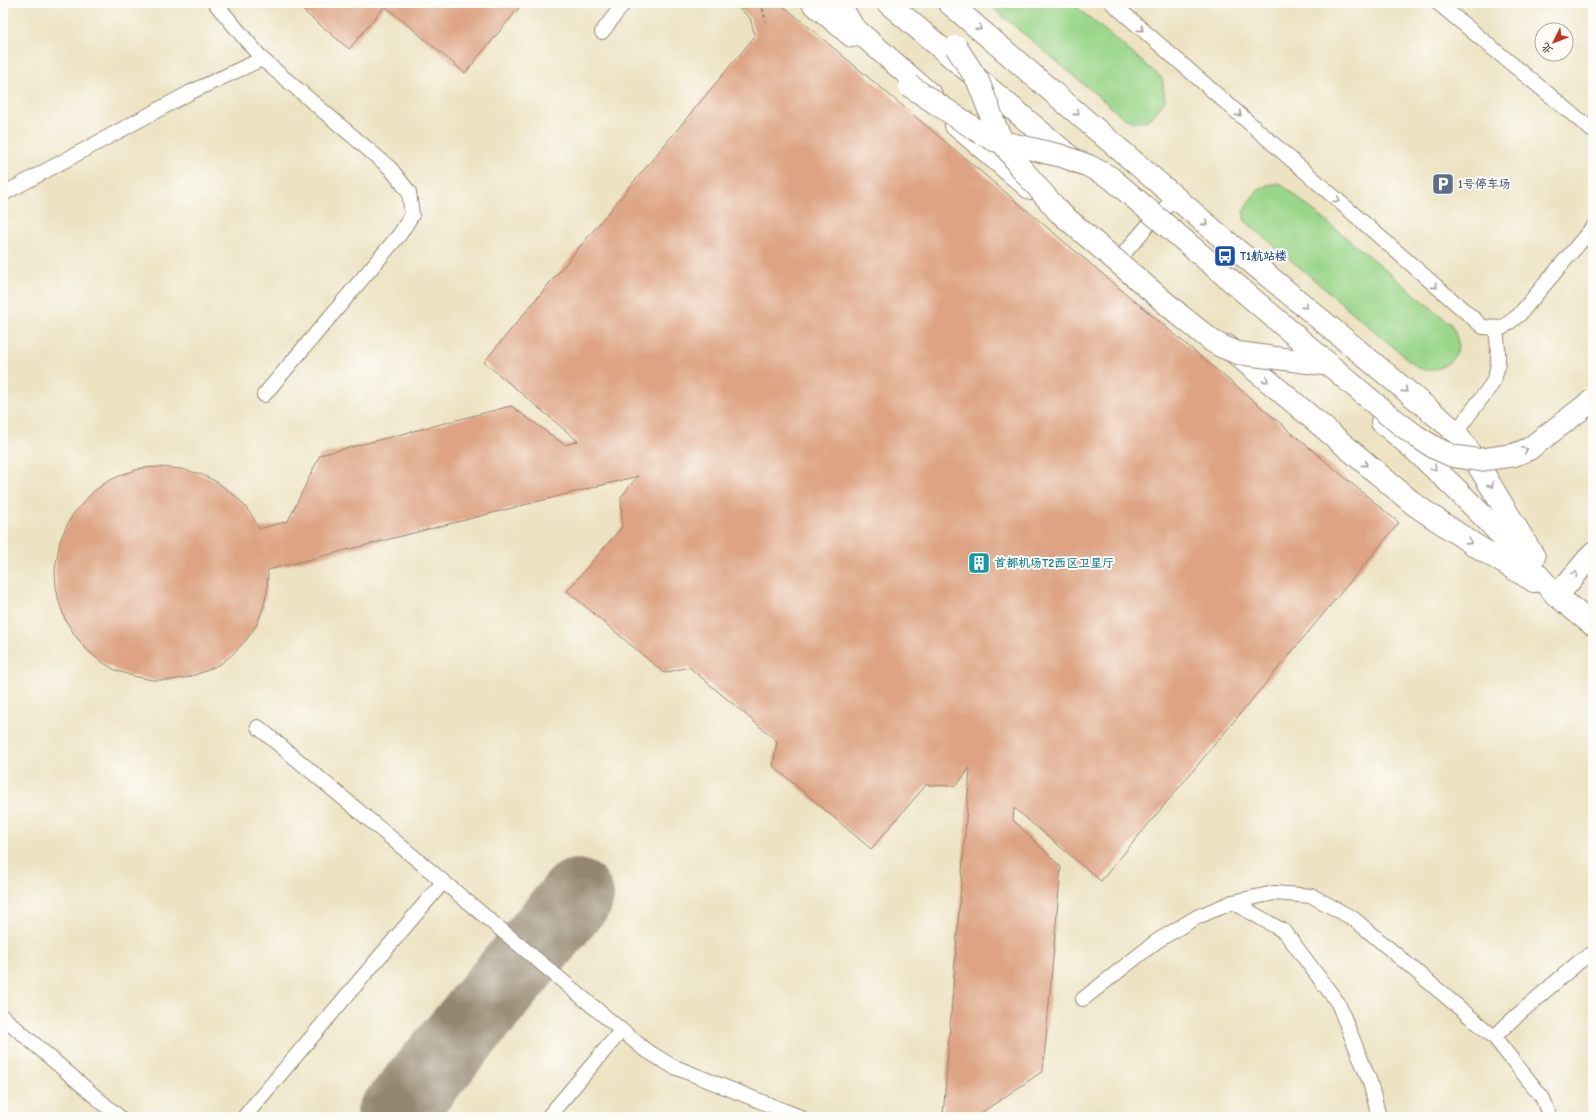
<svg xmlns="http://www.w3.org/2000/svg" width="1596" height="1120" font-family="'Comic Neue','LXGW WenKai TC',sans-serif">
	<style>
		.green { fill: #9ad689; stroke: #6a8054 }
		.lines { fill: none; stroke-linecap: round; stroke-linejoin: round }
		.taxiway { stroke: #948670; stroke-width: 74 }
		.building { fill: #dda382 }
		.service-casing { stroke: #948670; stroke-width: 16 }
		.tertiary-casing { stroke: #948670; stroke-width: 24 }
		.path { stroke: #948670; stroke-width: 2.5; stroke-dasharray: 3 3; stroke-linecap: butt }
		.service { stroke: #fff; stroke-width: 14 }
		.tertiary { stroke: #fff; stroke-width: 22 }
		.tertiary-bridge-casing { stroke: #948670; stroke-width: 24; stroke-linecap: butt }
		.tertiary-bridge { stroke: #fff; stroke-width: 22 }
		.oneway { stroke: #a79f9a }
		.labels { text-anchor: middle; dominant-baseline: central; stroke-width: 4; stroke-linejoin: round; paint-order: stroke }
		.service-label { font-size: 12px; font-weight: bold; fill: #4e5e75; stroke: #fdfcf7; text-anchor: start }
		.transit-label { font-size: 12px; font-weight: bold; fill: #164399; stroke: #fdfcf7; text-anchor: start }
		.culture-label { font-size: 12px; font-weight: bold; fill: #0d838f; stroke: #fdfcf7; text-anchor: start }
	</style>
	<rect width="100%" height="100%" fill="#fdfcf7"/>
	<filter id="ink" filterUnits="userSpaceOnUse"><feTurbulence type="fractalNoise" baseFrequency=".025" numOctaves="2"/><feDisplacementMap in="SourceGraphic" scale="8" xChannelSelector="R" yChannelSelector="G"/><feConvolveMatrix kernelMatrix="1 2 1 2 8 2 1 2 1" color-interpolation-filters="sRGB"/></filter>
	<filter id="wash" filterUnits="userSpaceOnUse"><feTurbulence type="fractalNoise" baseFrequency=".012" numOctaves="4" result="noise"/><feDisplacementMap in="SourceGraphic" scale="16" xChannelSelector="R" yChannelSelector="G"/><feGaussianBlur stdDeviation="0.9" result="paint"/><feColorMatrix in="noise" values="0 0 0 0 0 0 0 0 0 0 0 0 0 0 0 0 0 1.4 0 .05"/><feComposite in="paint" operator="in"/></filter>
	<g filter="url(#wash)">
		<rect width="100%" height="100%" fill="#ede3c3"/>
		<g class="green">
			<path d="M 987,3 L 1072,3 L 1162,78 L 1165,100 C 1154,117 1146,128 1124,118 Z"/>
			<path d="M 1280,183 L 1451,324 C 1455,331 1458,338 1458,346 C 1457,359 1443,369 1431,370 C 1427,371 1422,369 1418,368 L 1245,221 L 1243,212 C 1254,194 1257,185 1280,183 Z"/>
		</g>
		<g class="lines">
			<path class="taxiway" d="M 393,1117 L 577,896"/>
		</g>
		<g id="blocks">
			<g class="building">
				<path d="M 294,3 L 523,3 L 465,73 L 385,6 L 349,49 Z"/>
				<path d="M 733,3 L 780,3 L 1399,523 L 1101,881 L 1014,808 L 1013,820 L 1061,867 L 1043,1071 L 981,1113 L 981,1117 L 943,1117 L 970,768 L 956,786 L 926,785 L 871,849 L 773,766 L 777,741 L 689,667 L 664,673 L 567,591 L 622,527 L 621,497 L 638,476 L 268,570 L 267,591 L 263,609 L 256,626 L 246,640 L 235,652 L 222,663 L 206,671 L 189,677 L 172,680 L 152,680 L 133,676 L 115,670 L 99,660 L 85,648 L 74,634 L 65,619 L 59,602 L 56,587 L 55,570 L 60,541 L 66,527 L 73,514 L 94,491 L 108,481 L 124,474 L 142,468 L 161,467 L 181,469 L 200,474 L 217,482 L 233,494 L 244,505 L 253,517 L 259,529 L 288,521 L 320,455 L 511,406 L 565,445 L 578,441 L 484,362 L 755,36 L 750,18 Z"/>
			</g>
		</g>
	</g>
	<g filter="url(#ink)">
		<use href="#blocks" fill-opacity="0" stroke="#948670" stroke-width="1"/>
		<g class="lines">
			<g class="service-casing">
				<g id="service">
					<path d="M 215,3 L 262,59"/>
					<path d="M 1112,3 L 1483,327 L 1502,328 L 1519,315 L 1593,227"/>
					<path d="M 1438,3 L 1593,131"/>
					<path d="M 602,32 L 624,3"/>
					<path d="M 3,194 L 191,92 L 262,59 L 390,168 L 409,192 L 412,215 L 400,234 L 264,395"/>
					<path d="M 1121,257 L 1149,224 L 1176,197"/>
					<path d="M 1456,432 L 1492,384 C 1501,366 1498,348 1496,328"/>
					<path d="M 258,727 L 644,1049 L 672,1066 L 800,1117"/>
					<path d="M 1233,902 L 1285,932 L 1338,1003 L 1370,1082 L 1379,1117"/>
					<path d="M 1083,999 L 1157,941 L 1197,917 L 1233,902 L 1274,893 L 1312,896 L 1354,919 L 1494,1037 L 1542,1097 L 1550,1117"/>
					<path d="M 3,1017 L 119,1117"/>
					<path d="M 1494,1037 L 1513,1019 L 1580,961 L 1593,953"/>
					<path d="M 244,1117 L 443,882"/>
					<path d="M 548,1117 L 621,1031"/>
				</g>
			</g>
			<g class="tertiary-casing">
				<g id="tertiary">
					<path d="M 813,3 L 852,36"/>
					<path d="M 839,3 L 853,27 L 931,95"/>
					<path d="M 888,3 L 1076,162"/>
					<path d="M 949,3 L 1232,246 L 1456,432 L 1483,473 L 1534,557"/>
					<path d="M 956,125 L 1030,188"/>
					<path d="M 1227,346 L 1415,505 L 1473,544 L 1534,581"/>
					<path d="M 1382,422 L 1417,452 L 1454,487 L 1489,522 L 1557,596 L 1593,625"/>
					<path d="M 1557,596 L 1593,553"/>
				</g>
			</g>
			<path class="path" d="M 761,3 L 766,22"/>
			<use href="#service" class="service"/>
			<use href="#tertiary" class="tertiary"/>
			<g class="tertiary-bridge-casing">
				<g id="tertiary-bridge">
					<path d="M 956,47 L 978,81 L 996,128 L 1003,143 L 1020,167 L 1059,212 L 1181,316 L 1212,341 L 1223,347 L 1238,353 L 1330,365"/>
					<path d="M 910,86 L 981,133 L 994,140 L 1062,156 L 1089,166 L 1111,178 L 1387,414 L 1416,436 L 1435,448 L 1453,456 L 1479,460 L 1514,455 L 1529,449 L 1593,400"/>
				</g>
			</g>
			<use href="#tertiary-bridge" class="tertiary-bridge"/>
		</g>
		<defs><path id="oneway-chevron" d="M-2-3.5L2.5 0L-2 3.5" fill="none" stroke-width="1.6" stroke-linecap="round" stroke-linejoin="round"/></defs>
		<g class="oneway">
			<use href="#oneway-chevron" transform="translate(979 28) rotate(41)"/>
			<use href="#oneway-chevron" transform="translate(1141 29) rotate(41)"/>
			<use href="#oneway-chevron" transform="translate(1077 113) rotate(41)"/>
			<use href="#oneway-chevron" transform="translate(1239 114) rotate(41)"/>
			<use href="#oneway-chevron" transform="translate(1337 200) rotate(41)"/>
			<use href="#oneway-chevron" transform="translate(1205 223) rotate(41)"/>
			<use href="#oneway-chevron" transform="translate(1435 286) rotate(41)"/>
			<use href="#oneway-chevron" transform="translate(1305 306) rotate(40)"/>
			<use href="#oneway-chevron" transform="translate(1266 380) rotate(40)"/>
			<use href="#oneway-chevron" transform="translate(1405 390) rotate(40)"/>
			<use href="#oneway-chevron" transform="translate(1525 450) rotate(-26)"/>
			<use href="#oneway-chevron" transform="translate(1365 464) rotate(40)"/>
			<use href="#oneway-chevron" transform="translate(1434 468) rotate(43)"/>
			<use href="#oneway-chevron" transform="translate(1491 485) rotate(58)"/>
			<use href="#oneway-chevron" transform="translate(1469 542) rotate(33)"/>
			<use href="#oneway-chevron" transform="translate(1575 574) rotate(-50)"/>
		</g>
	</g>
	<defs>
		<g id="parking-square" transform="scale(1.15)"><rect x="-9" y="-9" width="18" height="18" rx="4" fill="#5c6f8a" stroke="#fdfcf7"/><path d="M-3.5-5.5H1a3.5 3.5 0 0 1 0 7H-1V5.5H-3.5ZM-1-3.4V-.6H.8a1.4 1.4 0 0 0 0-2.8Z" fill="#fff"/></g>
		<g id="bus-square" transform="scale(1.15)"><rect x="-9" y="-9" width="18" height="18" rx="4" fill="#1a4fb4" stroke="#fdfcf7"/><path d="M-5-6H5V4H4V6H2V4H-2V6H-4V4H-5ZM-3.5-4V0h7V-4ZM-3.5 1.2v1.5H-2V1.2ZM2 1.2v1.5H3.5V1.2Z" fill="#fff"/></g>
		<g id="building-square" transform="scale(1.15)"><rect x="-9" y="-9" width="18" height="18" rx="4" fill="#0f9aa8" stroke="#fdfcf7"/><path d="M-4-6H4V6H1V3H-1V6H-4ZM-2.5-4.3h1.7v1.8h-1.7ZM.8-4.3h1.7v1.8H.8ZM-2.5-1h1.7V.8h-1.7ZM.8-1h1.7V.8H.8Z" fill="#fff"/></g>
	</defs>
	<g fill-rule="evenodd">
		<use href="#parking-square" x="1443" y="184"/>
		<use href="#bus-square" x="1225" y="256"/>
		<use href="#building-square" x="979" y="563"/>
	</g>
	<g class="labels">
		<g class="service-label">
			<text x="1458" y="184">1号停车场</text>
		</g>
		<g class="transit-label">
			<text x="1240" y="256">T1航站楼</text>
		</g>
		<g class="culture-label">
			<text x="994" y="563">首都机场T2西区卫星厅</text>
		</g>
	</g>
	<rect width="1596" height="1120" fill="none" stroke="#fdfcf7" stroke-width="16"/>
	<g transform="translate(1554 42) rotate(227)"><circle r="19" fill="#fdfcf7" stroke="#afa8a0"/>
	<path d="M0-3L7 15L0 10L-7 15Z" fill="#c8321e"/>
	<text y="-6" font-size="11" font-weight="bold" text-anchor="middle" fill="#3b2a1e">北</text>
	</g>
</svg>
